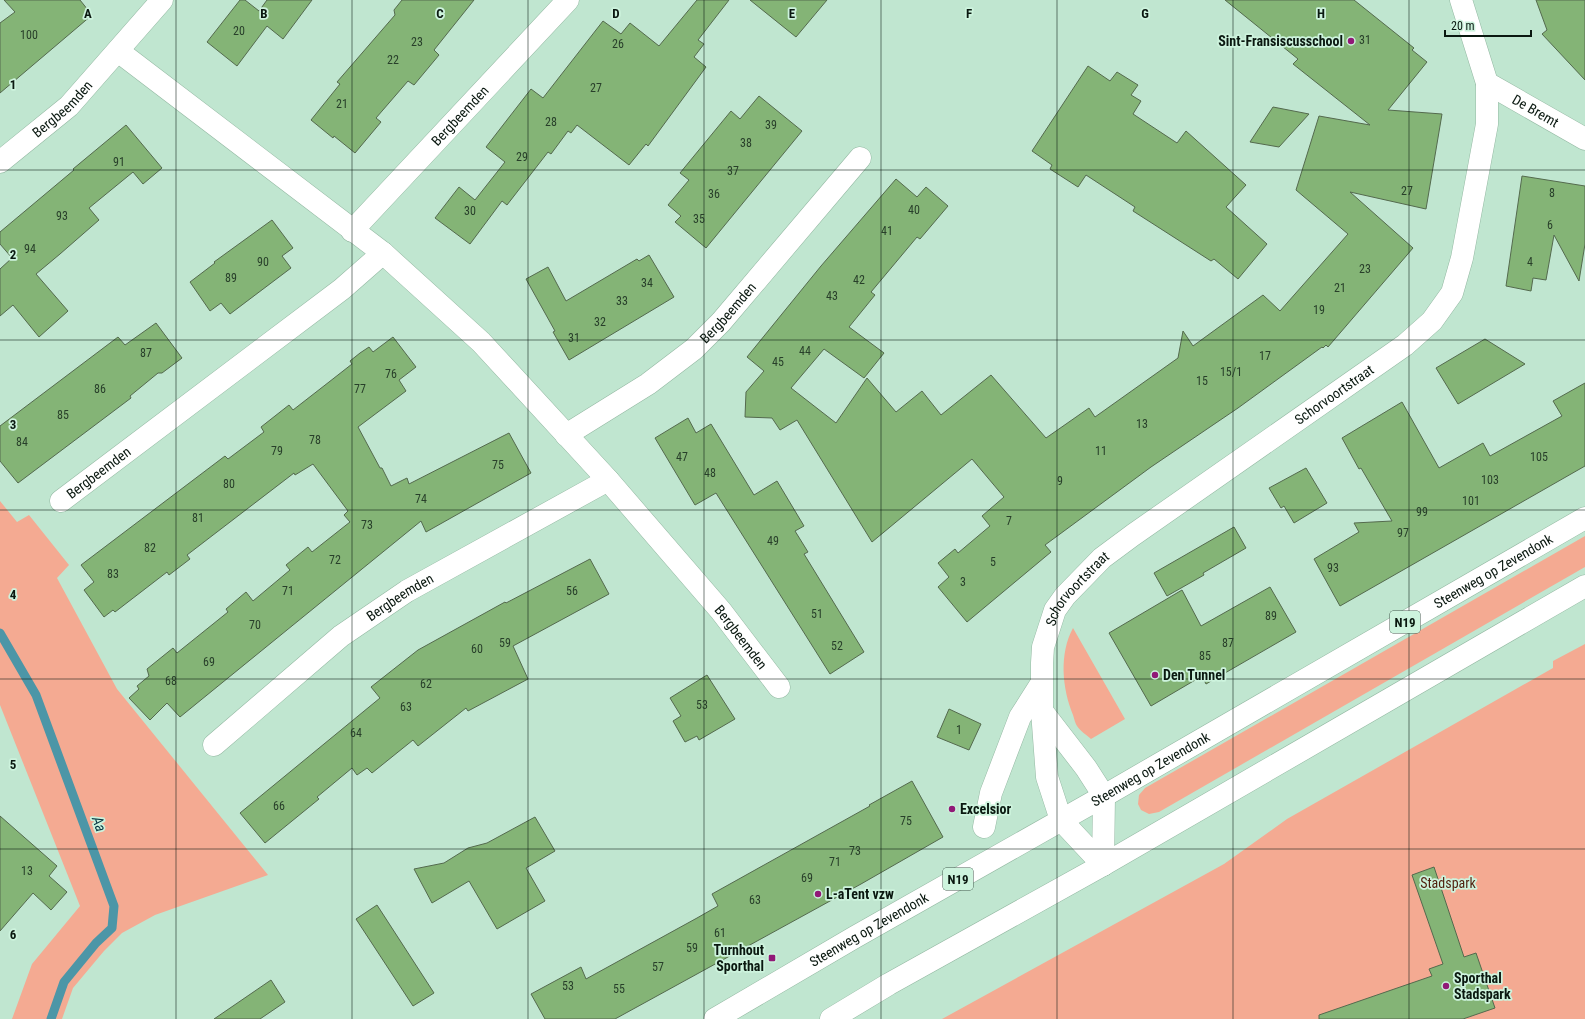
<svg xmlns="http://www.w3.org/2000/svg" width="1585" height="1019" font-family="'Roboto Condensed',sans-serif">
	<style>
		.green { fill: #f4aa92 }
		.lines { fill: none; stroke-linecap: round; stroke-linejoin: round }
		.stream { stroke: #4c96a7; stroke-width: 9 }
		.building { fill: #84b476; stroke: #546a4e }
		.minor-casing { stroke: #93b8a2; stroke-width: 23 }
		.major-casing { stroke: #93b8a2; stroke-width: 23 }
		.minor { stroke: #fff; stroke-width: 22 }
		.major { stroke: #fff; stroke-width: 22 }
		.grid { fill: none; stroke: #0a1810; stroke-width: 1; stroke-opacity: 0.55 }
		.poi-dot { fill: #911977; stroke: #cdf3dd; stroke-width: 1.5 }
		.labels { text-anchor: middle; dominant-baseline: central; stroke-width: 3.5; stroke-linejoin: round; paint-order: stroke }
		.number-label { font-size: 12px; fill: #283f2a }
		.shield { fill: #cdf3dd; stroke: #445a4e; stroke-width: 1 }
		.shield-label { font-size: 13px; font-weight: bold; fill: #0a1810 }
		.poi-label { font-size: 14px; font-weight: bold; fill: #0a1810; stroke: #cdf3dd; text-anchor: start }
		.street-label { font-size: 14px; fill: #0a1810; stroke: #cdf3dd }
		.park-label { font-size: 14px; fill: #501f0e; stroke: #cdf3dd }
		.water-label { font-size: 15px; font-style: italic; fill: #02333f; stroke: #cdf3dd }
		.grid-label { font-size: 13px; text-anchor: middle; font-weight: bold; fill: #0a1810; stroke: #cdf3dd; stroke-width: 3.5; stroke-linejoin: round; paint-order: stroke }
	</style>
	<rect width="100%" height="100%" fill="#c0e6d0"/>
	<g class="green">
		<path d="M 0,501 L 17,522 L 29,515 L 69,565 L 57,578 L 117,689 L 268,875 L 155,915 L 122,933 L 104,951 L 73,988 L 62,1019 L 12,1019 L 32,964 L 80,906 L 0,705 Z"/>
		<path d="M 1585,536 L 1585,567 L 1159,812 L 1149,814 L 1141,810 L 1138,804 L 1139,795 L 1145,788 Z"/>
		<path d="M 1073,628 L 1125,719 L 1091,739 C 1087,735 1080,731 1077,726 C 1075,723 1074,718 1073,715 C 1062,688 1059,654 1073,628 Z"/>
		<path d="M 1585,644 L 1585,1019 L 942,1019 L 1224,864 L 1287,819 L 1553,668 L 1553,661 Z"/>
	</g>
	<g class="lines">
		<path class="stream" d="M 0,633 L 36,695 L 114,906 L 112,928 L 96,943 L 64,982 L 51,1019"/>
	</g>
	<g class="building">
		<path d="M 4,0 L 80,0 L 92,15 L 0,93 L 0,23 L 15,12 Z"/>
		<path d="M 240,0 L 245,0 L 259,11 L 267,0 L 312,0 L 283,39 L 267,26 L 237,66 L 207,42 Z"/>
		<path d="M 402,0 L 474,0 L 434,50 L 439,55 L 414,85 L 408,81 L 376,118 L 381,122 L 355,153 L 334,136 L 333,138 L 311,120 L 340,84 L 337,82 L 395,15 L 394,10 Z"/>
		<path d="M 697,0 L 729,0 L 698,40 L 704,44 L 694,57 L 706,67 L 648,146 L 646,144 L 629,165 L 577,125 L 571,133 L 568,131 L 551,154 L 548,152 L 507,205 L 502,201 L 470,244 L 435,218 L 459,187 L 475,200 L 505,162 L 486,147 L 531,89 L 543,98 L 603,21 L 621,34 L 630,23 L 659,46 Z"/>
		<path d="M 750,0 L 827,0 L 796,37 Z"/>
		<path d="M 1225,0 L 1354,0 L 1414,48 L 1412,50 L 1427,62 L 1388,110 L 1442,114 L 1426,209 L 1350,192 L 1413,248 L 1328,347 L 1326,345 L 1323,348 L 1322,347 L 1238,408 L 1151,467 L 1045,545 L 1051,552 L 967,622 L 938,587 L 949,577 L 938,563 L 955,549 L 958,553 L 990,526 L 982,516 L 1004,497 L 972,459 L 872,542 L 797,420 L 780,430 L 772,418 L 745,417 L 746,392 L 764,371 L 747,357 L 821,266 L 896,179 L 917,197 L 926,187 L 948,206 L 920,239 L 917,237 L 871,292 L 875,295 L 849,327 L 884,353 L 864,378 L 824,349 L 791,388 L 836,423 L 867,378 L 896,412 L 922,391 L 941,415 L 991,375 L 1046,438 L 1089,408 L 1095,417 L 1178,358 L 1183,331 L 1193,346 L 1263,295 L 1280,311 L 1348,234 L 1296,190 L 1319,116 L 1370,125 L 1293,64 L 1298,59 Z"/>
		<path d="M 1536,0 L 1585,0 L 1585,80 L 1542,34 L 1547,30 Z"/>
		<path d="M 1088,66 L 1110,81 L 1117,72 L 1138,85 L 1131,95 L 1141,101 L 1133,114 L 1177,143 L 1186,131 L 1246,185 L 1226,207 L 1267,244 L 1238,279 L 1214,259 L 1211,261 L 1133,211 L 1135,207 L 1086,175 L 1078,187 L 1050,169 L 1052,165 L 1032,151 Z"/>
		<path d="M 759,96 L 802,131 L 706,248 L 675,222 L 681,216 L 668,205 L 689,180 L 680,173 L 731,111 L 740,119 Z"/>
		<path d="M 1273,107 L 1309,114 L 1279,147 L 1250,142 Z"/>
		<path d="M 126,125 L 162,168 L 143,184 L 133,172 L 89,208 L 99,220 L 60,254 L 36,274 L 68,311 L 39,337 L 13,305 L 0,316 L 0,269 L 12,258 L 0,244 L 0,232 L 74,170 L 73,169 Z"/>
		<path d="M 1522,176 L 1585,186 L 1585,244 L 1579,281 L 1554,235 L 1546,280 L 1533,278 L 1531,291 L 1506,286 Z"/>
		<path d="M 272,220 L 293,248 L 282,256 L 291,268 L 230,314 L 221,303 L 210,311 L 190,282 L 215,263 L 214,262 Z"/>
		<path d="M 649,255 L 674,297 L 569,360 L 553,332 L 555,331 L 526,279 L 548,267 L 566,301 L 637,259 L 639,261 Z"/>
		<path d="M 156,323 L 182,358 L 162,373 L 158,373 L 130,396 L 131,398 L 18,483 L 0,461 L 0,426 L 118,337 L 125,345 Z"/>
		<path d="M 393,337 L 416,367 L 399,380 L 406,391 L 358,427 L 380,468 L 382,468 L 391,486 L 407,478 L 409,484 L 509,433 L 531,473 L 426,532 L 421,521 L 180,717 L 167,703 L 150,720 L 129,698 L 139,689 L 137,686 L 149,676 L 147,669 L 173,648 L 177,653 L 228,612 L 226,609 L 246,592 L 253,601 L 290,570 L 286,565 L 308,547 L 312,552 L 350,522 L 344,515 L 348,511 L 313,464 L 295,475 L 294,473 L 187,555 L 190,559 L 169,575 L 167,572 L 115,612 L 113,610 L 104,617 L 84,590 L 94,582 L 81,565 L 225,456 L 228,459 L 264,432 L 261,427 L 289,405 L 293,410 L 329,382 L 352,364 L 350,361 L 360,353 L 369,347 L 373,352 Z"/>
		<path d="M 1485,339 L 1525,364 L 1458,404 L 1436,368 Z"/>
		<path d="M 1585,383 L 1585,466 L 1340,606 L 1314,559 L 1359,532 L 1354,523 L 1392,521 L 1361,468 L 1359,469 L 1342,438 L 1402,402 L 1439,468 L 1483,443 L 1490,456 L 1562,416 L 1553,401 Z"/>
		<path d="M 688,418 L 696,433 L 711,424 L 754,495 L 777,481 L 804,526 L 795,531 L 808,552 L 804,554 L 864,652 L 830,674 L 716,493 L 695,505 L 655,438 Z"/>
		<path d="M 1306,468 L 1327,503 L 1294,523 L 1284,506 L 1281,508 L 1269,488 Z"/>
		<path d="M 1234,527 L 1246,548 L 1203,573 L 1204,575 L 1167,596 L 1154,573 Z"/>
		<path d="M 590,559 L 609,594 L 513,646 L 528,679 L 468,711 L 466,708 L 418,746 L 413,740 L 372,773 L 367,768 L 357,775 L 352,768 L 317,797 L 319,799 L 265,843 L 240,813 L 380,698 L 371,687 L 418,650 L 505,602 L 506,603 Z"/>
		<path d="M 1270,587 L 1296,632 L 1206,684 L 1202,676 L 1151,706 L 1109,633 L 1182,590 L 1201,626 Z"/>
		<path d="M 707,675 L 735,719 L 699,740 L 697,736 L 685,742 L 673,721 L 681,716 L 670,698 Z"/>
		<path d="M 949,709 L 981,724 L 969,750 L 937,737 Z"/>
		<path d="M 912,781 L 943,837 L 861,884 L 615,1019 L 545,1019 L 531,994 L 581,967 L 586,979 L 697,918 L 718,906 L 712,894 L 870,806 L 869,805 Z"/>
		<path d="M 0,816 L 57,866 L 49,876 L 67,892 L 51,910 L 33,893 L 0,931 Z"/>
		<path d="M 535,817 L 555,851 L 526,868 L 545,901 L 497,929 L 469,881 L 432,903 L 414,869 L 444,863 L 468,848 L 487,843 Z"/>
		<path d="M 1434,867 L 1464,957 L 1476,953 L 1495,1008 L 1463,1019 L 1319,1019 L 1319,1015 L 1432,976 L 1429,969 L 1443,964 L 1412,875 Z"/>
		<path d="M 377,905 L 434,993 L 413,1006 L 356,919 Z"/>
		<path d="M 271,980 L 285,1002 L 260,1019 L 214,1019 Z"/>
	</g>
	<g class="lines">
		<g class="minor-casing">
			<g id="minor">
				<path id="s1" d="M 118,51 L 383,253 L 481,342 L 608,480 L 721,611 L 779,687"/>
				<path id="s2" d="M 1487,83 L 1585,139"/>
				<path id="s3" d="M 0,162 L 69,106 L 162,0"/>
				<path id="s4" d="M 352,231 L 568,0"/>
				<path id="s5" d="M 566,435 L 648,384 L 694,349 L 721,322 L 860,158"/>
				<path id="s6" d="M 61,501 L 342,289 L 383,253"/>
				<path d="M 1042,711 L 1086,768 L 1104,796 L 1103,865"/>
				<path id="s7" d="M 214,745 L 341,636 L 407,591 L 608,480"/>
				<path d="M 984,827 L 991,793 L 1020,717 L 1041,684"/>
				<path id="s8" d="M 1103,865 L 1061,820 L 1047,777 L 1042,711 L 1042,663 L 1043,647 L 1055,610 L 1065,596 L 1102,558 L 1133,535 L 1405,345 L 1432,321 L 1452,293 L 1462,258 L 1487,124 L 1487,83 L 1461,0"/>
			</g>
		</g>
		<g class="major-casing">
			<g id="major">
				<path id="s9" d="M 715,1019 L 855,937 L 1104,796 L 1585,518"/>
				<path d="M 831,1019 L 889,984 L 1103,865 L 1585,586"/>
			</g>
		</g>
		<use href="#minor" class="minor"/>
		<use href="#major" class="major"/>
	</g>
	<path class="grid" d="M 176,0 L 176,1019M 352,0 L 352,1019M 528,0 L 528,1019M 704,0 L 704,1019M 881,0 L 881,1019M 1057,0 L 1057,1019M 1233,0 L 1233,1019M 1409,0 L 1409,1019M 0,170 L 1585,170M 0,340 L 1585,340M 0,510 L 1585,510M 0,679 L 1585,679M 0,849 L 1585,849"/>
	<g class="poi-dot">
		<circle cx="1351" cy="41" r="4"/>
		<circle cx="1155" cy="675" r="4"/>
		<circle cx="952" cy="809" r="4"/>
		<circle cx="818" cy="894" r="4"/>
		<rect x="768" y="954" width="8" height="8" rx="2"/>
		<circle cx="1446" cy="986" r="4"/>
	</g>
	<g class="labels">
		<g class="number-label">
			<text x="239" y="31">20</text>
			<text x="29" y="35">100</text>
			<text x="1365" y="40">31</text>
			<text x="417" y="42">23</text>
			<text x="618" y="44">26</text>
			<text x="393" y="60">22</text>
			<text x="596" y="88">27</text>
			<text x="342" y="104">21</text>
			<text x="551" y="122">28</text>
			<text x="771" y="125">39</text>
			<text x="746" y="143">38</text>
			<text x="522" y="157">29</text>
			<text x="119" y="162">91</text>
			<text x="733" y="171">37</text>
			<text x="1407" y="191">27</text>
			<text x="1552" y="193">8</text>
			<text x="714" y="194">36</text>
			<text x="914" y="210">40</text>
			<text x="470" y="211">30</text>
			<text x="62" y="216">93</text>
			<text x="699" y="219">35</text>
			<text x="1550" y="225">6</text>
			<text x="887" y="231">41</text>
			<text x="30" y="249">94</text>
			<text x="263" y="262">90</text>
			<text x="1530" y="262">4</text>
			<text x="1365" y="269">23</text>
			<text x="231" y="278">89</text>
			<text x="859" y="280">42</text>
			<text x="647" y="283">34</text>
			<text x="1340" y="288">21</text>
			<text x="832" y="296">43</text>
			<text x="622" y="301">33</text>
			<text x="1319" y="310">19</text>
			<text x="600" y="322">32</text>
			<text x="574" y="338">31</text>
			<text x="805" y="351">44</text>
			<text x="146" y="353">87</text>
			<text x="1265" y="356">17</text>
			<text x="778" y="362">45</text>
			<text x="1231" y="372">15/1</text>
			<text x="391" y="374">76</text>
			<text x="1202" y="381">15</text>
			<text x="100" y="389">86</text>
			<text x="360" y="389">77</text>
			<text x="63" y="415">85</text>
			<text x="1142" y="424">13</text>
			<text x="315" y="440">78</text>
			<text x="22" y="442">84</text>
			<text x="277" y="451">79</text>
			<text x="1101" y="451">11</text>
			<text x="682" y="457">47</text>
			<text x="1539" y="457">105</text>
			<text x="498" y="465">75</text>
			<text x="710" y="473">48</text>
			<text x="1490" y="480">103</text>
			<text x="1060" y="481">9</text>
			<text x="229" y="484">80</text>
			<text x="421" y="499">74</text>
			<text x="1471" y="501">101</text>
			<text x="1422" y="512">99</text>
			<text x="198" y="518">81</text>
			<text x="1009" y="521">7</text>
			<text x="367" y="525">73</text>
			<text x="1403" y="533">97</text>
			<text x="773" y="541">49</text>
			<text x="150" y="548">82</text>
			<text x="335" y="560">72</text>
			<text x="993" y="562">5</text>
			<text x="1333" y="568">93</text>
			<text x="113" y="574">83</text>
			<text x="963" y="582">3</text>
			<text x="288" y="591">71</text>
			<text x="572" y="591">56</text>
			<text x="817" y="614">51</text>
			<text x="1271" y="616">89</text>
			<text x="255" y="625">70</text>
			<text x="505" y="643">59</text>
			<text x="1228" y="643">87</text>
			<text x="837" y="646">52</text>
			<text x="477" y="649">60</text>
			<text x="1205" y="656">85</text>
			<text x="209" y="662">69</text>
			<text x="171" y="681">68</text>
			<text x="426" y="684">62</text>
			<text x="702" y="705">53</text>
			<text x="406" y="707">63</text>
			<text x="959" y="730">1</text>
			<text x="356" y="733">64</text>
			<text x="279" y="806">66</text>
			<text x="906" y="821">75</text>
			<text x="855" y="851">73</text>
			<text x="835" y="862">71</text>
			<text x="27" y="871">13</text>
			<text x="807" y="878">69</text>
			<text x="755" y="900">63</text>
			<text x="720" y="933">61</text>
			<text x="692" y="948">59</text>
			<text x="658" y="967">57</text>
			<text x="568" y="986">53</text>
			<text x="619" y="989">55</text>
		</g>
		<g class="shield">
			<rect x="1390" y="611" width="30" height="22" rx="3"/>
			<rect x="943" y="868" width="30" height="22" rx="3"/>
		</g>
		<g class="shield-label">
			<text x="1405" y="622">N19</text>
			<text x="958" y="879">N19</text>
		</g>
		<g class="poi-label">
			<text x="1343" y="41" text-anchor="end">Sint-Fransiscusschool</text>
			<text x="1163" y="675">Den Tunnel</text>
			<text x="960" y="809">Excelsior</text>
			<text x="826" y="894">L-aTent vzw</text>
			<text x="764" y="950" text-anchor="end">Turnhout<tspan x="764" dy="16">Sporthal</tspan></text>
			<text x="1454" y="978">Sporthal<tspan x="1454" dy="16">Stadspark</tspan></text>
		</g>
		<g class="street-label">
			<text stroke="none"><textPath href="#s3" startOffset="82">Bergbeemden</textPath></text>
			<text stroke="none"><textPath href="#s2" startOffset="56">De Bremt</textPath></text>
			<text stroke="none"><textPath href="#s4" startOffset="158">Bergbeemden</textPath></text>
			<text stroke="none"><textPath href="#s5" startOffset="204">Bergbeemden</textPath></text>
			<text stroke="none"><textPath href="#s8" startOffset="630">Schorvoortstraat</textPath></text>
			<text stroke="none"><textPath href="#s6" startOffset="47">Bergbeemden</textPath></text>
			<text stroke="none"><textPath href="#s9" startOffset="898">Steenweg op Zevendonk</textPath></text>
			<text stroke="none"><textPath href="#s8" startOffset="306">Schorvoortstraat</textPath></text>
			<text stroke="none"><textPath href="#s7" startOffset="238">Bergbeemden</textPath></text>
			<text stroke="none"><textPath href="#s1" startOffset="859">Bergbeemden</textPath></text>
			<text stroke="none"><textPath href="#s9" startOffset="502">Steenweg op Zevendonk</textPath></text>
			<text stroke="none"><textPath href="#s9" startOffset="178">Steenweg op Zevendonk</textPath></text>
		</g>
		<g class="park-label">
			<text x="1448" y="883">Stadspark</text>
		</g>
		<g class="water-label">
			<text transform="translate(99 824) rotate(70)">Aa</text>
		</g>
	</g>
	<g class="grid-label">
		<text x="88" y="18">A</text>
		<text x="264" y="18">B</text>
		<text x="440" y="18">C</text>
		<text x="616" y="18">D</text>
		<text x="792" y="18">E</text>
		<text x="969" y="18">F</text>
		<text x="1145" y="18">G</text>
		<text x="1321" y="18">H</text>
		<text x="13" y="89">1</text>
		<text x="13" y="259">2</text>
		<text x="13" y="429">3</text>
		<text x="13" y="599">4</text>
		<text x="13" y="769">5</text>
		<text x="13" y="939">6</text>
	</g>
	<path d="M1445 30v6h86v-6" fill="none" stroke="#0a1810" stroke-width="2"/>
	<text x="1451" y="30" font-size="12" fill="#0a1810" stroke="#cdf3dd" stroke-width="3" paint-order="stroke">20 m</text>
</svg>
